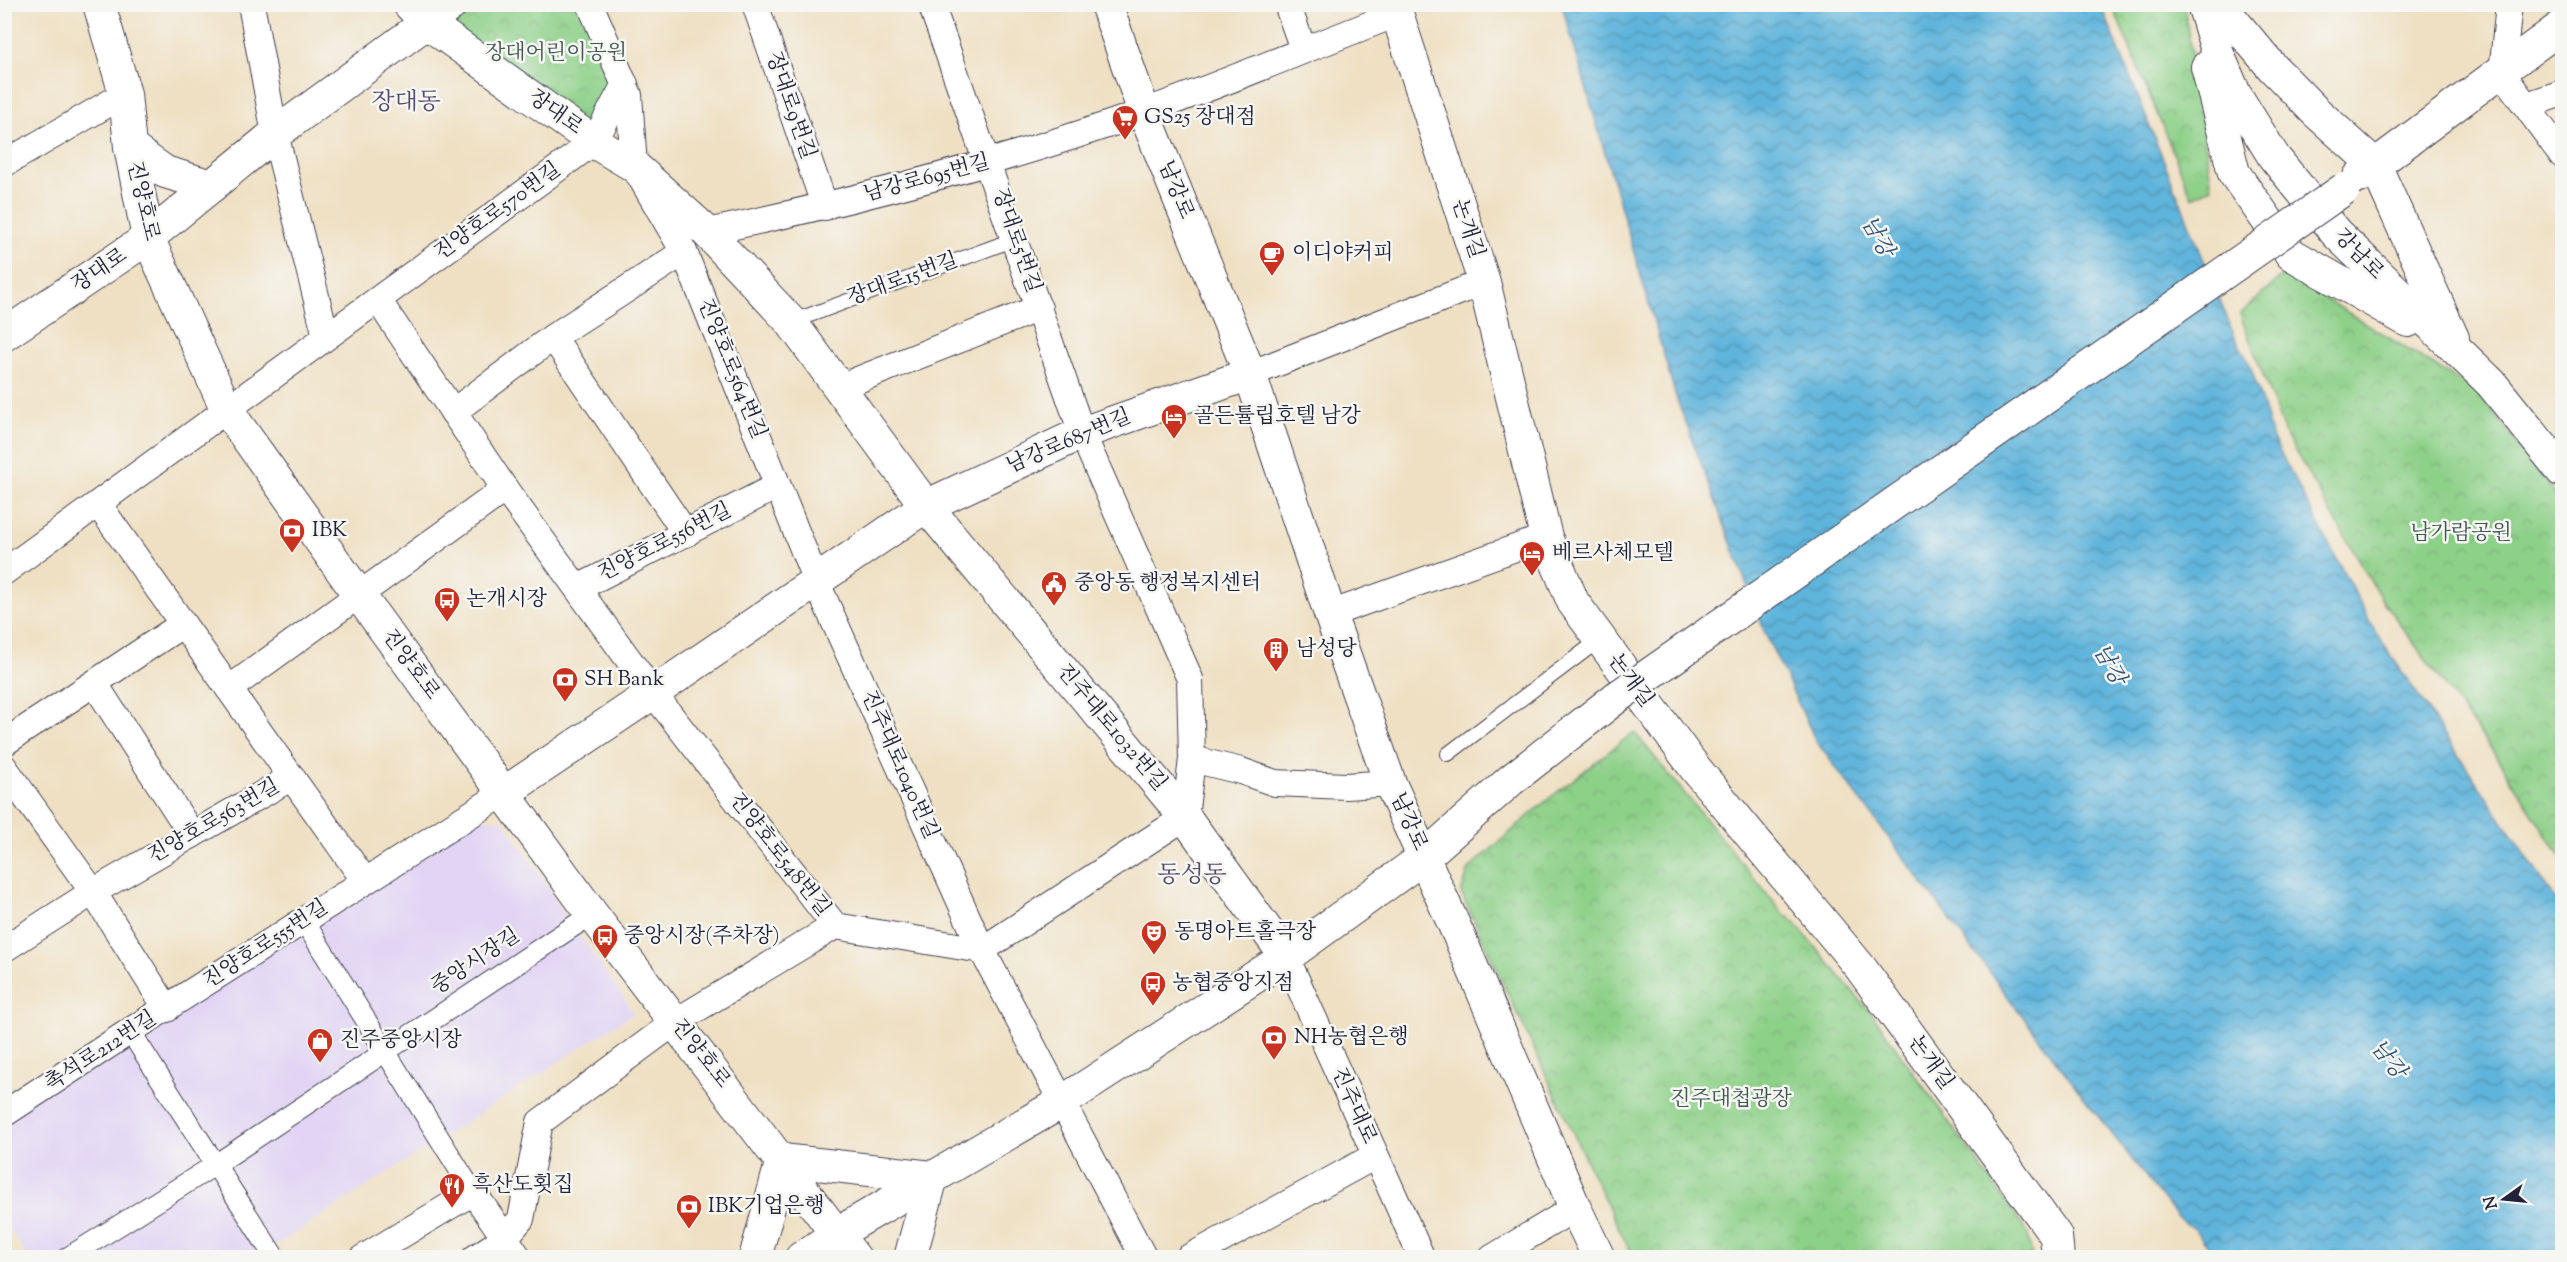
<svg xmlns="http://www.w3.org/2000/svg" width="2567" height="1262" font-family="'Sorts Mill Goudy','Noto Serif KR',serif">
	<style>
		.built { fill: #e1d4f4 }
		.park { fill: url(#park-crowns); stroke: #587962; stroke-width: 1.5 }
		.water { fill: url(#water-waves); stroke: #406b8b; stroke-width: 1.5 }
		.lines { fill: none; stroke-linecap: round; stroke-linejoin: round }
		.service-casing { stroke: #413e4f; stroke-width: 16 }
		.pedestrian-casing { stroke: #413e4f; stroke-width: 22 }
		.minor-casing { stroke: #413e4f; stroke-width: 28 }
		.tertiary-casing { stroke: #413e4f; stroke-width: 34 }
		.service { stroke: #fff; stroke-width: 14 }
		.pedestrian { stroke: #fff; stroke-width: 20 }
		.minor { stroke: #fff; stroke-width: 26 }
		.tertiary { stroke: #fff; stroke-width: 32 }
		.tertiary-bridge-casing { stroke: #413e4f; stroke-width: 34; stroke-linecap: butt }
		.tertiary-bridge { stroke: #fff; stroke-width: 32 }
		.labels { text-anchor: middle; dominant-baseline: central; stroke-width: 5; stroke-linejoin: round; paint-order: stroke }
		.park-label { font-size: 21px; fill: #425652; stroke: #f6f6f2 }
		.street-label { font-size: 21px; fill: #22223b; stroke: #f6f6f2 }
		.poi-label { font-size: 21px; fill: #22223b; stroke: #f6f6f2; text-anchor: start }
		.water-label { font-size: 22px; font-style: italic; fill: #375573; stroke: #f6f6f2 }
		.quarter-label { font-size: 24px; fill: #554c6c; stroke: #f6f6f2 }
	</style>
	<defs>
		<pattern id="park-crowns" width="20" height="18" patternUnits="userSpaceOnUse" patternTransform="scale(1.5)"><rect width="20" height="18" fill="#8dd088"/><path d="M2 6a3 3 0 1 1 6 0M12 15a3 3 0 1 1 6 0" fill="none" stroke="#79b276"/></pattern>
		<pattern id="water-waves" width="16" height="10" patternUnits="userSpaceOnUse" patternTransform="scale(1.5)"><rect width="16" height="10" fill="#5eb4db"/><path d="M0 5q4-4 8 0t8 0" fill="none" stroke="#4d92b3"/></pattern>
	</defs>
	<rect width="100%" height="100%" fill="#f6f6f2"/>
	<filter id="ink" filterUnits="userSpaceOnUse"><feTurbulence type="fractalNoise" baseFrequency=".0167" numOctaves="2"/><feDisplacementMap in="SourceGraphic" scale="12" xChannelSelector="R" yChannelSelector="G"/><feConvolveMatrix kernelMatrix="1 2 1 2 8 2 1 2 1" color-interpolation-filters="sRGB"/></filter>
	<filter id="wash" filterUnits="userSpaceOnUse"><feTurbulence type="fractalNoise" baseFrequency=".008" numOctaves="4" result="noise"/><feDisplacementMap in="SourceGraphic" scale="24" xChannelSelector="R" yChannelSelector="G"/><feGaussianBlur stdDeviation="1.35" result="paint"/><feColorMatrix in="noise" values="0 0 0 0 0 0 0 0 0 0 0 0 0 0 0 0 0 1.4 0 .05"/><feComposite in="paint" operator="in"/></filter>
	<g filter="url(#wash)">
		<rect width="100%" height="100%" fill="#efe0c3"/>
		<path class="built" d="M 472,818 L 503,820 L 564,913 L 634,1013 L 258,1257 L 28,1257 L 5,1222 L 5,1115 Z"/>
		<g class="park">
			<path d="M 452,5 L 590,5 L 625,84 L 594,142 L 427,23 Z"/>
			<path d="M 2112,5 L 2184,5 L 2212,187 L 2192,198 Z"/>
			<path d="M 2285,274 L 2479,393 L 2562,503 L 2562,859 L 2492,750 L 2382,600 L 2285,434 L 2240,314 Z"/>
			<path d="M 1634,732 L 1782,912 L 1795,923 L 1872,1014 L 2027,1231 L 2032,1257 L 1633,1257 L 1597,1184 L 1461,893 L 1469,869 L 1547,800 Z"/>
		</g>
		<path class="water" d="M 1562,5 L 2101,5 L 2234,335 L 2250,365 L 2273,439 L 2376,633 L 2562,909 L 2562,1257 L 2218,1257 L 2194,1229 L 2178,1218 L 2090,1106 L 1816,741 L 1765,633 L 1676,397 Z"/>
	</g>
	<g filter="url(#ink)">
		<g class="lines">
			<g class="service-casing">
				<g id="service">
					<path d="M 791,322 L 1015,239"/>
					<path d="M 1448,754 L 1599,640"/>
				</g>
			</g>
			<g class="pedestrian-casing">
				<g id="pedestrian">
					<path d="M 304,921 L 473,1192"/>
					<path d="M 130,1031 L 275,1258"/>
					<path d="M 67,1258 L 215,1165 L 592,914"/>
				</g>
			</g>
			<g class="minor-casing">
				<g id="minor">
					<path d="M 251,4 L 275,134 L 326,336"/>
					<path d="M 590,4 L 629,95 L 634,166 L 684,252 L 816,581 L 982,950 L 1144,1258"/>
					<path d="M 755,4 L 825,207"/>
					<path d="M 931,4 L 1082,433 L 1190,679 L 1192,759 L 1185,817 L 982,950"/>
					<path d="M 1287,4 L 1303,49"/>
					<path d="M 2509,4 L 2502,73 L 2562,155"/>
					<path d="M 2527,105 L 2562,93"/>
					<path d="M 4,164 L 125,94"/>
					<path d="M 707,232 C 854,201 1001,163 1144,112 C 1229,82 1312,46 1397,14"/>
					<path d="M 378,300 L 505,489 L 653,693 L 835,926"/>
					<path d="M 553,337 L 686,534"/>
					<path d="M 1250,374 L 1484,282"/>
					<path d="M 840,387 L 1039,308"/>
					<path d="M 453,412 L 553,337 L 684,252"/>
					<path d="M 98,504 L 365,881"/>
					<path d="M 4,572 L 594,142 L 625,84"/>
					<path d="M 578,588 L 777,486"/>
					<path d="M 1330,614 L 1546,537"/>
					<path d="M 95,684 L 192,835"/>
					<path d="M 229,689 L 505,489"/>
					<path d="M 4,743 L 183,624"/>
					<path d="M 1192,759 L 1241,771 L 1275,783 L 1346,786 L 1390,783"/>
					<path d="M 4,767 L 93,892 L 167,1009"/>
					<path d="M 835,926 L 982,950"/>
					<path d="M 4,949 L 93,892 L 292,777"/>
					<path d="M 1286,957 L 1422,1258"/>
					<path d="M 4,1114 L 130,1031 L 504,793"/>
					<path d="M 363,1258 L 473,1192 L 519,1258"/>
					<path d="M 475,1258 L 505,1238 L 521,1219 L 540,1122 L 675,1022 L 835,926"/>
					<path d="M 1188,1258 L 1375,1156"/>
					<path d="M 1492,1258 L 1575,1208"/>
				</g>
			</g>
			<g class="tertiary-casing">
				<g id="tertiary">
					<path d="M 99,4 L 125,94 L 130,147 L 148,238 L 227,410 L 359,595 L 592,914 L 855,1258"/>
					<path d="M 409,4 L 427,23 L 594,142 L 634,166 L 707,232 L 791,322 L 926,506 L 1185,817 L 1286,957"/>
					<path d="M 1106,4 L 1144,112 L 1250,374 L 1330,614 L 1390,783 L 1459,936 L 1575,1208 L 1599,1258"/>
					<path d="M 1394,4 L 1484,282 L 1546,537 L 1573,602 L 1695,768 L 1860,967 L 2056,1236 L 2058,1258"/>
					<path d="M 2203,4 L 2218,54 L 2235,94 L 2274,157 L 2336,233 L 2491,383 L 2562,471"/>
					<path d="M 2219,4 L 2272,67 L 2315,111 L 2375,165 L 2453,338"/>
					<path d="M 2207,67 L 2234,173 L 2291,254 L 2408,321"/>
					<path d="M 130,147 L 165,172 L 212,186"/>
					<path d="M 2359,177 L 2562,26"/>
					<path d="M 4,335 L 148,238 L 275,134 L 452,4"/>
					<path d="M 504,793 L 653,693 L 926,506 L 1082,433 L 1250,374"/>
					<path d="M 755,1258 L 782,1160 L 932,1177 L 910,1258"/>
					<path d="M 801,1258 L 838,1233 L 1062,1102 L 1286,957 L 1423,858 L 1511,780 L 1617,697"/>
				</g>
			</g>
			<use href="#service" class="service"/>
			<use href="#pedestrian" class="pedestrian"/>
			<use href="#minor" class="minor"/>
			<use href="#tertiary" class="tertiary"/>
			<g class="tertiary-bridge-casing">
				<path id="tertiary-bridge" d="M 1617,697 L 2344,189"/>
			</g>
			<use href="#tertiary-bridge" class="tertiary-bridge"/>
		</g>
	</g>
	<defs>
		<g id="supermarket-pin" transform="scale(1.35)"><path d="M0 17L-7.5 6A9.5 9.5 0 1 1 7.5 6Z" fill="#c8321e" stroke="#f6f6f2"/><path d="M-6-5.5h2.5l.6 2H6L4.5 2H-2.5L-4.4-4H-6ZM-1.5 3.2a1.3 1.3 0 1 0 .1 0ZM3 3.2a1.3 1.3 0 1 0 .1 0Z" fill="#fff"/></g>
		<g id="cafe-pin" transform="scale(1.35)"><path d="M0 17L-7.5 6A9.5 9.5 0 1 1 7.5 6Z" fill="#c8321e" stroke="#f6f6f2"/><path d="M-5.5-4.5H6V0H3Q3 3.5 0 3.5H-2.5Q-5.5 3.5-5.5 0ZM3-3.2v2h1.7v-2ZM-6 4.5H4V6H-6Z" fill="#fff"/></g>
		<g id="hotel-pin" transform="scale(1.35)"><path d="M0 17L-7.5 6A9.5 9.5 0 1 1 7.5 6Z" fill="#c8321e" stroke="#f6f6f2"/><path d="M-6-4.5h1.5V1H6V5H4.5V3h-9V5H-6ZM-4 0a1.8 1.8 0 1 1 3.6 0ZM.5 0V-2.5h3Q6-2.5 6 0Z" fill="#fff"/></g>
		<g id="bank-pin" transform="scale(1.35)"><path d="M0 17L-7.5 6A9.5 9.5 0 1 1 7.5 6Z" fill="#c8321e" stroke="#f6f6f2"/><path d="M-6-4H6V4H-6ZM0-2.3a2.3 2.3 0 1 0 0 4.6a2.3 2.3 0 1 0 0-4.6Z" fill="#fff"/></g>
		<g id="civic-pin" transform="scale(1.35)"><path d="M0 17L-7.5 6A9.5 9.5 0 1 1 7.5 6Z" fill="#c8321e" stroke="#f6f6f2"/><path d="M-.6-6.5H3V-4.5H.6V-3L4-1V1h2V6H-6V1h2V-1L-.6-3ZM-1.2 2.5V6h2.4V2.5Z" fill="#fff"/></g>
		<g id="bus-pin" transform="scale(1.35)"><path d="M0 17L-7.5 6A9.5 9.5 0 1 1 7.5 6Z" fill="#c8321e" stroke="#f6f6f2"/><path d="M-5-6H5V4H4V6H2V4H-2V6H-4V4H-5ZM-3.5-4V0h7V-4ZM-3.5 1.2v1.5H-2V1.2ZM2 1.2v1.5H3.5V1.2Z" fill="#fff"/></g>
		<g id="building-pin" transform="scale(1.35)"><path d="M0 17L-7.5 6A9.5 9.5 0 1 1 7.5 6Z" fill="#c8321e" stroke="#f6f6f2"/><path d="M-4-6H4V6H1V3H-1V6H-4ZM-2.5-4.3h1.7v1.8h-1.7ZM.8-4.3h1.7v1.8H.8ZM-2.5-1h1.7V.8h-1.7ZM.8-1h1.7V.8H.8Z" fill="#fff"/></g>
		<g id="theatre-pin" transform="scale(1.35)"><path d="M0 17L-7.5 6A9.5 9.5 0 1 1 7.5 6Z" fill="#c8321e" stroke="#f6f6f2"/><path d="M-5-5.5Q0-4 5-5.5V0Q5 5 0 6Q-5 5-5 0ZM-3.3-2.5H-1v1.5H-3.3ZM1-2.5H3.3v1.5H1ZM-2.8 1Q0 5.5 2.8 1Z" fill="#fff"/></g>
		<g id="shop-pin" transform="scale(1.35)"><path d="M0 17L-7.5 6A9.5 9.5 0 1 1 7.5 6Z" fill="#c8321e" stroke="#f6f6f2"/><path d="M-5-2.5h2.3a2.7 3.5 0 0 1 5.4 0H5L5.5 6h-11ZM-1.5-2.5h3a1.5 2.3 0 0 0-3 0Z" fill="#fff"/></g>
		<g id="restaurant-pin" transform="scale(1.35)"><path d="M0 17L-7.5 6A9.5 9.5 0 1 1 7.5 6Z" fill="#c8321e" stroke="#f6f6f2"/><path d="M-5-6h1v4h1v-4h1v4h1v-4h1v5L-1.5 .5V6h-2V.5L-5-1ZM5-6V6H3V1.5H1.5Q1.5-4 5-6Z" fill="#fff"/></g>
	</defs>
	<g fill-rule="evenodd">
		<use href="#supermarket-pin" x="1125" y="118"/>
		<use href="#cafe-pin" x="1272" y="254"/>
		<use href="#hotel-pin" x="1174" y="417"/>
		<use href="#bank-pin" x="292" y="531"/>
		<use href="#hotel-pin" x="1532" y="554"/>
		<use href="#civic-pin" x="1054" y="584"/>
		<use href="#bus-pin" x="447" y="600"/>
		<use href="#building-pin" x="1276" y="650"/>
		<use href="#bank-pin" x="565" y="680"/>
		<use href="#theatre-pin" x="1154" y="933"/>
		<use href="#bus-pin" x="605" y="937"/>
		<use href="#bus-pin" x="1153" y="984"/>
		<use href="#bank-pin" x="1274" y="1038"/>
		<use href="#shop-pin" x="320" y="1041"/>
		<use href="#restaurant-pin" x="452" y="1186"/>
		<use href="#bank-pin" x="689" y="1207"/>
	</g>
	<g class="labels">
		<g class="park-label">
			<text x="556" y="54">장대어린이공원</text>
			<text x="2461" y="534">남가람공원</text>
			<text x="1731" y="1100">진주대첩광장</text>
		</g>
		<g class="street-label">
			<text transform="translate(790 106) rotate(71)">장대로9번길</text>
			<text transform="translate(555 113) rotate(36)">장대로</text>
			<text transform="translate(927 179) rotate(-15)">남강로695번길</text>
			<text transform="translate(1175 190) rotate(68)">남강로</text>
			<text transform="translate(142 201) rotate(77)">진양호로</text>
			<text transform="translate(498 212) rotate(-36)">진양호로570번길</text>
			<text transform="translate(1467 229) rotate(72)">논개길</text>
			<text transform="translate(1016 241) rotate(71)">장대로5번길</text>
			<text transform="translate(2358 255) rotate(46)">강남로</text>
			<text transform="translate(100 271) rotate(-34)">장대로</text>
			<text transform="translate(903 280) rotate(-20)">장대로15번길</text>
			<text transform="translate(731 369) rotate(68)">진양호로564번길</text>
			<text transform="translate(1069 442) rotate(-23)">남강로687번길</text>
			<text transform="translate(665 543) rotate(-27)">진양호로556번길</text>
			<text transform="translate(410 665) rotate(54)">진양호로</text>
			<text transform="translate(1630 681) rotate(53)">논개길</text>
			<text transform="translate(1111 728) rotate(50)">진주대로1032번길</text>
			<text transform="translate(899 765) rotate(66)">진주대로1040번길</text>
			<text transform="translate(214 822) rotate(-30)">진양호로563번길</text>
			<text transform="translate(1408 822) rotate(66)">남강로</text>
			<text transform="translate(779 855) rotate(52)">진양호로548번길</text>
			<text transform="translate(266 945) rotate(-33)">진양호로555번길</text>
			<text transform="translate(476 962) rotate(-34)">중앙시장길</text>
			<text transform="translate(101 1052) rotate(-33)">촉석로212번길</text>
			<text transform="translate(700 1054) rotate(52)">진양호로</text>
			<text transform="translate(1930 1063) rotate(54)">논개길</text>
			<text transform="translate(1353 1106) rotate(66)">진주대로</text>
		</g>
		<g class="poi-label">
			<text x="1144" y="118">GS25 장대점</text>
			<text x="1292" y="254">이디야커피</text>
			<text x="1194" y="417">골든튤립호텔 남강</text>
			<text x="312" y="531">IBK</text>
			<text x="1552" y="554">베르사체모텔</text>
			<text x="1074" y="584">중앙동 행정복지센터</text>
			<text x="466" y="600">논개시장</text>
			<text x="1296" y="650">남성당</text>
			<text x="584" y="680">SH Bank</text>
			<text x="1174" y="933">동명아트홀극장</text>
			<text x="624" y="937">중앙시장(주차장)</text>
			<text x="1172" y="984">농협중앙지점</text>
			<text x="1294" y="1038">NH농협은행</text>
			<text x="340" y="1041">진주중앙시장</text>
			<text x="472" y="1186">흑산도횟집</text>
			<text x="708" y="1207">IBK기업은행</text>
		</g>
		<g class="water-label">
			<text transform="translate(1876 237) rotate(61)">남강</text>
			<text transform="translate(2108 665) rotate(61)">남강</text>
			<text transform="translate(2387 1060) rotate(52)">남강</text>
		</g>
		<g class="quarter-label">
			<text x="406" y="103">장대동</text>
			<text x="1192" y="876">동성동</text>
		</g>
	</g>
	<rect width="2567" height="1262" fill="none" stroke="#f6f6f2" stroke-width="24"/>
	<g transform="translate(2504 1199) rotate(255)" stroke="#f6f6f2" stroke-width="4.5" paint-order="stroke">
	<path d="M0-4.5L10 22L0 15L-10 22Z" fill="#22223b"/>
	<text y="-9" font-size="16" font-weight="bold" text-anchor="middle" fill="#22223b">N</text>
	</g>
</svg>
